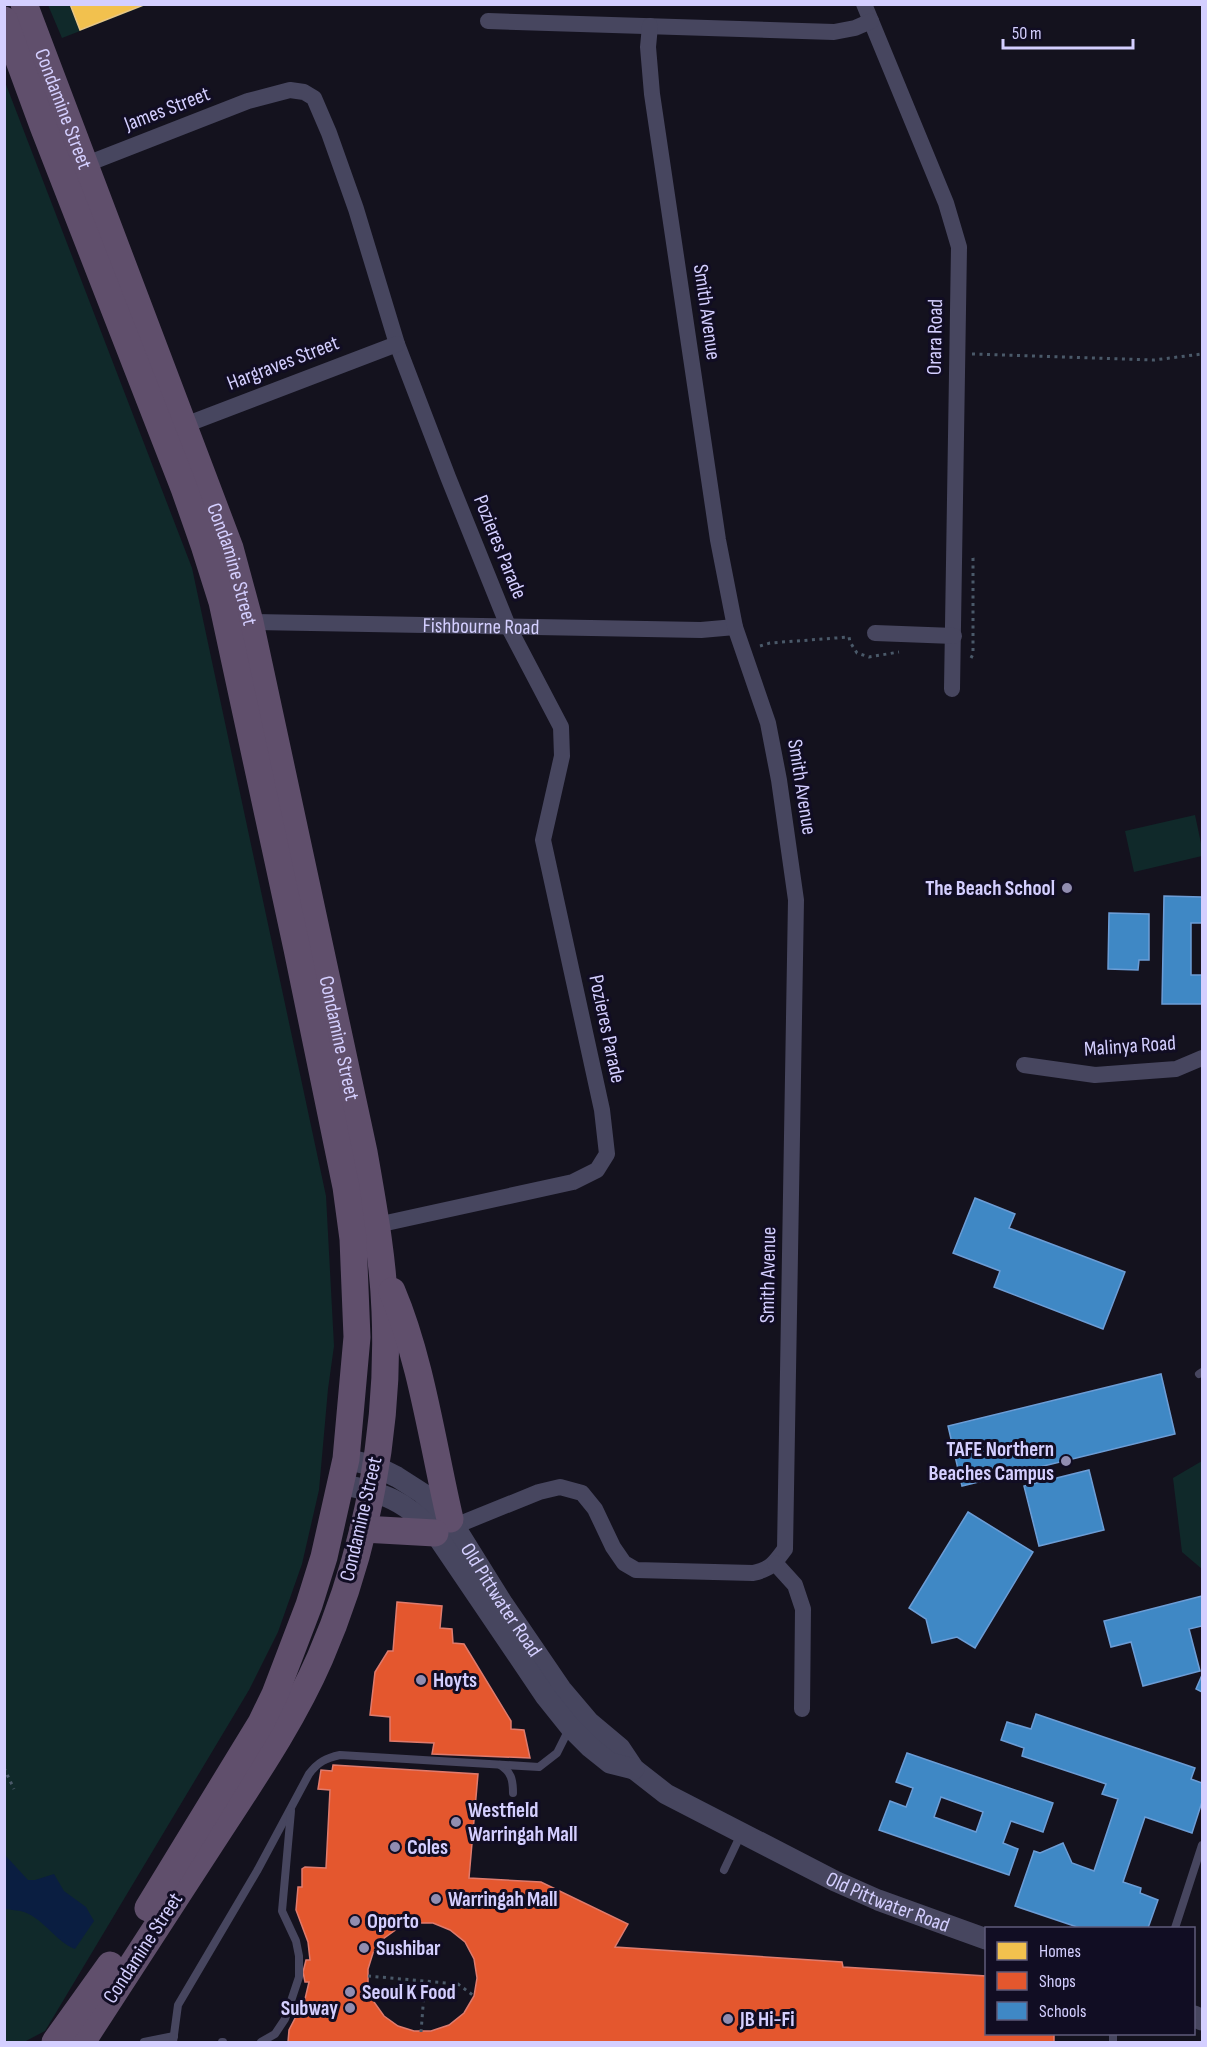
<svg xmlns="http://www.w3.org/2000/svg" width="1207" height="2047" font-family="'Sofia Sans Condensed',sans-serif">
	<style>
		.green { fill: #10292a }
		.water { fill: #0a1e41 }
		.homes { fill: #f2c14e; stroke: #e9c583; stroke-width: 1.5 }
		.shops { fill: #e4572e; stroke: #df7b6d; stroke-width: 1.5; fill-rule: evenodd }
		.schools { fill: #3f88c5; stroke: #6c9dd6; stroke-width: 1.5; fill-rule: evenodd }
		.lines { fill: none; stroke-linecap: round; stroke-linejoin: round }
		.path { stroke: #4a5969; stroke-width: 3; stroke-dasharray: 3 4.5; stroke-linecap: butt }
		.service { stroke: #47465f; stroke-width: 8 }
		.minor { stroke: #47465f; stroke-width: 16 }
		.tertiary { stroke: #47465f; stroke-width: 21 }
		.trunk { stroke: #604f6c; stroke-width: 27 }
		.poi-dot { fill: #918db0; stroke: #110d23; stroke-width: 2 }
		.labels { text-anchor: middle; dominant-baseline: central; stroke-width: 6; stroke-linejoin: round; paint-order: stroke }
		.street-label { font-size: 21px; fill: #d4cfff; stroke: #110d23 }
		.poi-label { font-size: 21px; font-weight: bold; fill: #d4cfff; stroke: #110d23; text-anchor: start }
	</style>
	<rect width="100%" height="100%" fill="#14121e"/>
	<g class="green">
		<path d="M 48,5 L 147,5 L 62,38 Z"/>
		<path d="M 5,82 L 192,568 L 326,1196 L 334,1346 L 328,1389 L 319,1490 L 302,1564 L 278,1632 L 249,1690 L 45,2031 L 24,2042 L 5,2042 Z"/>
		<path d="M 1195,815 L 1202,848 L 1202,856 L 1134,872 L 1125,831 Z"/>
		<path d="M 1202,1461 L 1202,1569 L 1182,1552 L 1173,1478 Z"/>
	</g>
	<path class="water" d="M 5,1855 L 28,1880 L 35,1880 L 54,1874 L 64,1891 L 86,1907 L 94,1921 L 75,1949 C 56,1942 44,1919 24,1912 C 18,1910 11,1910 5,1909 Z"/>
	<path class="homes" d="M 70,4 L 146,4 L 80,30 Z"/>
	<g class="shops">
		<path d="M 397,1602 L 442,1606 L 440,1628 L 452,1629 L 453,1643 L 464,1644 L 511,1721 L 511,1729 L 524,1730 L 530,1758 L 432,1754 L 434,1743 L 390,1741 L 390,1717 L 370,1715 L 375,1672 L 388,1651 L 393,1651 Z"/>
		<path d="M 333,1765 L 478,1774 L 469,1878 L 541,1882 L 628,1924 L 615,1947 L 842,1962 L 843,1967 L 986,1976 L 986,2034 L 1054,2034 L 1054,2042 L 288,2042 L 289,2030 L 305,1999 L 309,1982 L 305,1982 L 303,1972 L 306,1960 L 310,1960 L 308,1942 L 296,1910 L 298,1887 L 302,1887 L 302,1869 L 305,1867 L 326,1868 L 330,1790 L 318,1789 L 321,1770 L 332,1771 ZM 413,1923 L 433,1923 L 450,1930 L 465,1942 L 474,1959 L 477,1978 L 474,1996 L 464,2013 L 449,2025 L 431,2031 L 414,2031 L 398,2026 L 384,2016 L 374,2002 L 368,1986 L 368,1969 L 373,1953 L 383,1939 L 397,1929 Z"/>
	</g>
	<g class="schools">
		<path d="M 1164,896 L 1202,897 L 1202,923 L 1191,923 L 1191,975 L 1202,975 L 1202,1004 L 1162,1004 Z"/>
		<path d="M 1109,913 L 1149,914 L 1149,960 L 1139,960 L 1138,970 L 1108,969 Z"/>
		<path d="M 975,1198 L 1015,1214 L 1009,1228 L 1125,1272 L 1103,1329 L 994,1287 L 1000,1271 L 953,1253 Z"/>
		<path d="M 1161,1374 L 1175,1434 L 962,1486 L 948,1426 Z"/>
		<path d="M 1089,1470 L 1104,1530 L 1039,1546 L 1024,1486 Z"/>
		<path d="M 968,1512 L 1033,1552 L 975,1648 L 957,1637 L 932,1643 L 926,1619 L 909,1608 Z"/>
		<path d="M 1202,1596 L 1202,1626 L 1189,1629 L 1200,1671 L 1143,1686 L 1131,1642 L 1111,1647 L 1104,1621 Z"/>
		<path d="M 1202,1675 L 1202,1692 L 1196,1689 Z"/>
		<path d="M 1036,1714 L 1195,1768 L 1191,1779 L 1202,1783 L 1202,1802 L 1192,1833 L 1145,1817 L 1123,1882 L 1141,1888 L 1140,1893 L 1158,1900 L 1148,1928 L 1080,1928 L 1015,1906 L 1034,1851 L 1040,1853 L 1063,1843 L 1072,1863 L 1094,1871 L 1118,1799 L 1102,1794 L 1106,1784 L 1022,1756 L 1024,1748 L 1001,1740 L 1007,1722 L 1031,1729 Z"/>
		<path d="M 907,1753 L 1053,1803 L 1043,1832 L 1011,1821 L 1003,1843 L 1018,1849 L 1009,1875 L 879,1830 L 890,1801 L 906,1807 L 913,1788 L 896,1782 ZM 941,1797 L 983,1812 L 976,1832 L 934,1817 Z"/>
	</g>
	<g class="lines">
		<g class="path">
			<path d="M 972,354 L 1154,360 L 1202,354"/>
			<path d="M 760,646 L 770,643 L 849,637 L 850,642 L 857,653 L 869,657 L 899,652"/>
			<path d="M 971,658 L 973,654 L 973,558 L 972,555"/>
			<path d="M 4,1768 L 14,1789"/>
			<path d="M 368,1976 L 458,1984 L 474,1996"/>
			<path d="M 421,2032 L 425,1981"/>
		</g>
		<g class="service">
			<path d="M 1199,1374 L 1202,1372"/>
			<path d="M 500,1765 C 511,1772 513,1779 513,1793"/>
			<path d="M 724,1870 L 742,1832"/>
			<path d="M 1175,1928 L 1202,1845"/>
			<path d="M 1113,2034 L 1113,2042"/>
			<path d="M 144,2042 L 174,2036"/>
			<path d="M 173,2042 L 178,2005 L 257,1871 L 309,1774 C 318,1762 326,1758 340,1755 L 539,1767 L 557,1753 L 570,1727"/>
			<path d="M 222,2042 L 223,2042"/>
			<path d="M 261,2042 L 275,2034 L 285,2019 L 299,1977 L 299,1956 L 296,1941 L 282,1911 L 291,1811"/>
		</g>
		<g class="minor">
			<path d="M 864,4 L 946,203 L 959,247 L 952,689"/>
			<path d="M 488,21 L 834,32 L 855,28 L 871,21"/>
			<path d="M 79,167 L 248,101 L 290,90 L 304,92 L 314,98 L 329,133 L 356,209 L 397,344 L 448,477 L 508,626 L 561,727 L 562,756 L 543,840 L 602,1110 L 607,1154 L 597,1170 L 573,1182 L 377,1225"/>
			<path d="M 185,425 L 397,344"/>
			<path id="s1" d="M 250,622 L 701,630 L 735,627"/>
			<path d="M 875,633 L 954,636"/>
			<path d="M 1024,1065 L 1095,1075 L 1176,1069 L 1202,1058"/>
			<path d="M 455,1526 L 539,1492 L 560,1487 L 582,1493 L 595,1509 L 613,1547 L 624,1563 L 636,1570 L 753,1573 C 771,1569 774,1564 785,1549 L 796,900 L 779,780 L 768,723 L 735,627 L 718,540 L 652,94 L 648,47 L 650,26"/>
			<path d="M 775,1563 L 795,1585 L 803,1609 L 802,1709"/>
		</g>
		<g class="tertiary">
			<path id="s2" d="M 346,1459 L 375,1466 L 397,1477 L 422,1493 L 450,1519 L 503,1604 L 561,1689 L 589,1722 L 620,1748 L 634,1769 L 666,1794 L 835,1881 L 878,1900 L 986,1939"/>
			<path d="M 340,1484 C 384,1493 405,1500 435,1533 L 546,1697 L 570,1727 L 590,1747 L 610,1763 L 634,1769"/>
			<path d="M 1194,2016 L 1202,2020"/>
		</g>
		<g class="trunk">
			<path id="s3" d="M 24,4 L 230,548 L 250,622 L 364,1152 C 373,1204 383,1257 385,1311 C 390,1428 367,1550 320,1658 C 293,1720 254,1777 217,1834 C 172,1904 127,1973 82,2042"/>
			<path d="M 4,20 L 43,126 L 184,488 L 204,545 L 222,602 L 297,949 L 346,1187 L 353,1239 L 357,1337 L 346,1459 L 324,1557 L 309,1605 L 275,1694 L 261,1723 L 148,1908"/>
			<path d="M 392,1291 C 421,1359 433,1446 450,1519"/>
			<path d="M 363,1529 L 435,1533"/>
			<path d="M 55,2042 L 110,1965"/>
		</g>
	</g>
	<g class="poi-dot">
		<circle cx="1067" cy="888" r="6"/>
		<circle cx="1066" cy="1461" r="6"/>
		<circle cx="421" cy="1680" r="6"/>
		<circle cx="456" cy="1822" r="6"/>
		<circle cx="395" cy="1847" r="6"/>
		<circle cx="436" cy="1899" r="6"/>
		<circle cx="355" cy="1921" r="6"/>
		<circle cx="364" cy="1948" r="6"/>
		<circle cx="350" cy="1992" r="6"/>
		<circle cx="350" cy="2008" r="6"/>
		<circle cx="728" cy="2019" r="6"/>
	</g>
	<g class="labels">
		<g class="street-label">
			<text transform="translate(167 109) rotate(-21)">James Street</text>
			<text stroke="none"><textPath href="#s3" startOffset="112">Condamine Street</textPath></text>
			<text transform="translate(707 312) rotate(82)">Smith Avenue</text>
			<text transform="translate(935 337) rotate(-89)">Orara Road</text>
			<text transform="translate(283 363) rotate(-21)">Hargraves Street</text>
			<text transform="translate(500 547) rotate(68)">Pozieres Parade</text>
			<text stroke="none"><textPath href="#s3" startOffset="598">Condamine Street</textPath></text>
			<text stroke="none"><textPath href="#s1" startOffset="231">Fishbourne Road</textPath></text>
			<text transform="translate(802 787) rotate(81)">Smith Avenue</text>
			<text transform="translate(607 1029) rotate(78)">Pozieres Parade</text>
			<text stroke="none"><textPath href="#s3" startOffset="1084">Condamine Street</textPath></text>
			<text transform="translate(1130 1046) rotate(-4)">Malinya Road</text>
			<text transform="translate(768 1275) rotate(-89)">Smith Avenue</text>
			<text transform="translate(361 1519) rotate(-77)">Condamine Street</text>
			<text stroke="none"><textPath href="#s2" startOffset="218">Old Pittwater Road</textPath></text>
			<text stroke="none"><textPath href="#s2" startOffset="722">Old Pittwater Road</textPath></text>
			<text transform="translate(143 1948) rotate(-57)">Condamine Street</text>
		</g>
		<g class="poi-label">
			<text x="1055" y="888" text-anchor="end">The Beach School</text>
			<text x="1054" y="1449" text-anchor="end">TAFE Northern<tspan x="1054" dy="24">Beaches Campus</tspan></text>
			<text x="433" y="1680">Hoyts</text>
			<text x="468" y="1810">Westfield<tspan x="468" dy="24">Warringah Mall</tspan></text>
			<text x="407" y="1847">Coles</text>
			<text x="448" y="1899">Warringah Mall</text>
			<text x="367" y="1921">Oporto</text>
			<text x="376" y="1948">Sushibar</text>
			<text x="362" y="1992">Seoul K Food</text>
			<text x="338" y="2008" text-anchor="end">Subway</text>
			<text x="740" y="2019">JB Hi-Fi</text>
		</g>
	</g>
	<rect width="1207" height="2047" fill="none" stroke="#d4cfff" stroke-width="12"/>
	<rect x="985" y="1927" width="210" height="108" fill="#110d23" stroke="#5f5b7b" stroke-width="1.5"/>
	<rect x="997" y="1942" width="30" height="18" fill="#f2c14e" stroke="#5f5b7b" stroke-width="1.5"/>
	<text x="1039" y="1957" font-size="18" fill="#d4cfff">Homes</text>
	<rect x="997" y="1972" width="30" height="18" fill="#e4572e" stroke="#5f5b7b" stroke-width="1.5"/>
	<text x="1039" y="1987" font-size="18" fill="#d4cfff">Shops</text>
	<rect x="997" y="2002" width="30" height="18" fill="#3f88c5" stroke="#5f5b7b" stroke-width="1.5"/>
	<text x="1039" y="2017" font-size="18" fill="#d4cfff">Schools</text>
	<path d="M1003 39v9h130v-9" fill="none" stroke="#d4cfff" stroke-width="3"/>
	<text x="1012" y="39" font-size="18" fill="#d4cfff" stroke="#110d23" stroke-width="4.5" paint-order="stroke">50 m</text>
</svg>
